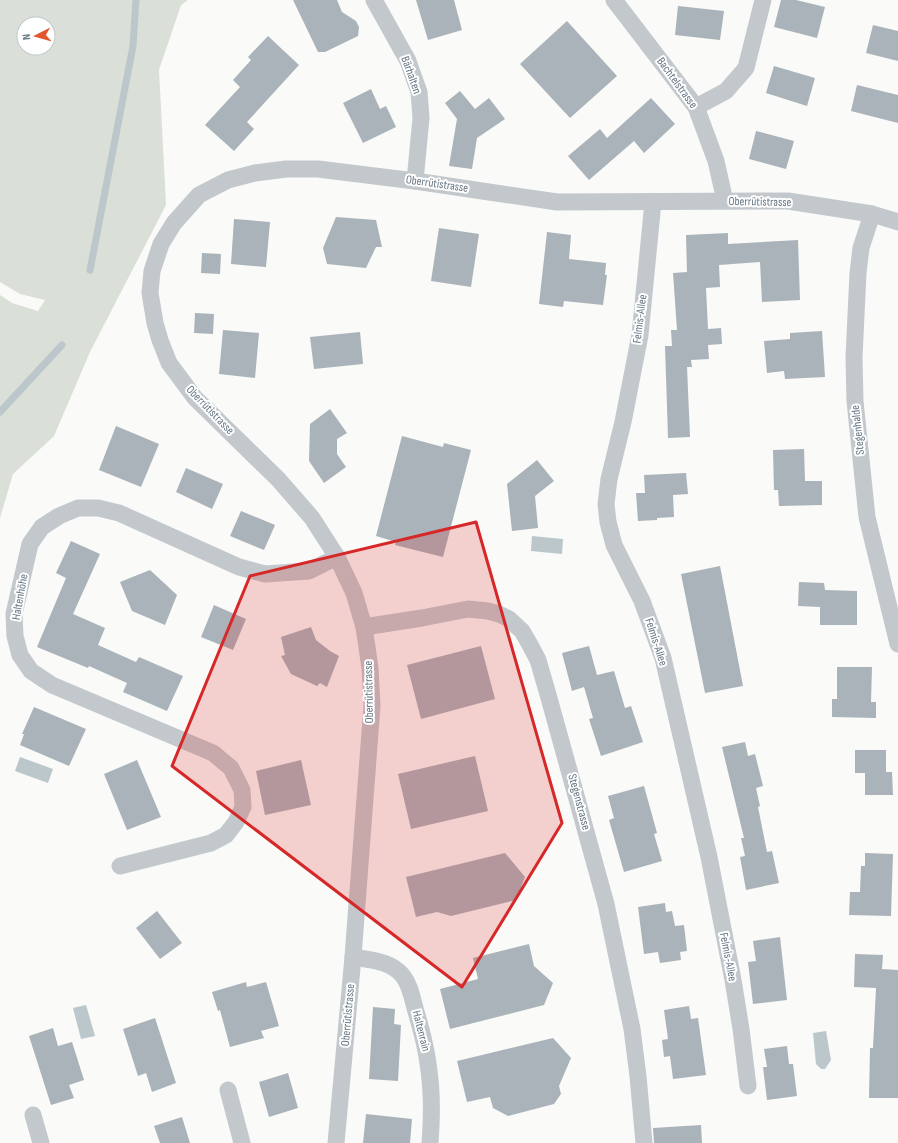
<svg xmlns="http://www.w3.org/2000/svg" width="898" height="1143" font-family="'Sofia Sans Condensed',sans-serif">
	<style>
		.green { fill: #dadfd7; fill-rule: evenodd }
		.water { fill: #bbc7cb }
		.lines { fill: none; stroke-linecap: round; stroke-linejoin: round }
		.stream { stroke: #bbc7cb; stroke-width: 7 }
		.building { fill: #aab3b9 }
		.minor { stroke: #c3c8cc; stroke-width: 17 }
		.marked { fill: #d62828; fill-opacity: 0.2; stroke: #d62828; stroke-width: 3; stroke-linejoin: round }
		.labels { text-anchor: middle; dominant-baseline: central; stroke-width: 4; stroke-linejoin: round; paint-order: stroke }
		.street-label { font-size: 12px; fill: #657683; stroke: #fff }
	</style>
	<rect width="100%" height="100%" fill="#fafaf8"/>
	<path class="green" d="M 0,0 L 188,0 L 181,5 L 159,70 L 166,205 L 90,352 L 54,436 L 13,474 L 0,518 L 0,295 L 12,303 L 38,311 L 45,300 L 20,294 L 0,282 ZM 24,24 L 48,24 L 48,48 L 24,48 Z"/>
	<g class="water">
		<path d="M 532,536 L 563,539 L 562,554 L 531,551 Z"/>
		<path d="M 20,757 L 53,769 L 48,783 L 15,771 Z"/>
		<path d="M 86,1005 L 95,1036 L 81,1039 L 73,1008 Z"/>
		<path d="M 826,1031 L 831,1060 L 825,1069 L 821,1069 L 816,1064 L 813,1033 Z"/>
	</g>
	<g class="lines">
		<g class="stream">
			<path d="M 90,270 L 133,46 L 136,0"/>
			<path d="M 0,412 L 62,345"/>
		</g>
	</g>
	<g class="building">
		<path d="M 293,0 L 337,0 L 342,12 L 356,21 L 359,27 L 358,36 L 325,52 L 318,52 Z"/>
		<path d="M 416,0 L 454,0 L 462,30 L 428,40 Z"/>
		<path d="M 781,0 L 796,0 L 825,7 L 817,38 L 774,27 Z"/>
		<path d="M 678,6 L 724,11 L 720,40 L 675,35 Z"/>
		<path d="M 567,21 L 617,76 L 570,118 L 520,64 Z"/>
		<path d="M 873,25 L 898,31 L 898,61 L 866,53 Z"/>
		<path d="M 268,36 L 299,65 L 247,122 L 254,129 L 234,151 L 205,125 L 240,87 L 233,80 L 251,60 L 248,57 Z"/>
		<path d="M 774,66 L 815,78 L 807,106 L 766,93 Z"/>
		<path d="M 857,85 L 898,95 L 898,123 L 851,111 Z"/>
		<path d="M 371,89 L 380,109 L 386,106 L 396,127 L 363,143 L 343,103 Z"/>
		<path d="M 460,91 L 475,109 L 489,98 L 505,119 L 477,138 L 472,169 L 449,166 L 457,119 L 445,103 Z"/>
		<path d="M 651,98 L 675,124 L 644,153 L 634,141 L 589,180 L 568,156 L 600,129 L 607,138 Z"/>
		<path d="M 756,131 L 794,141 L 786,169 L 749,159 Z"/>
		<path d="M 336,217 L 376,220 L 382,247 L 376,247 L 366,268 L 327,264 L 323,248 Z"/>
		<path d="M 234,219 L 270,222 L 266,267 L 231,264 Z"/>
		<path d="M 439,228 L 479,234 L 471,287 L 431,281 Z"/>
		<path d="M 547,232 L 571,235 L 569,259 L 606,263 L 605,275 L 607,275 L 603,305 L 564,301 L 563,307 L 539,304 Z"/>
		<path d="M 728,233 L 728,244 L 798,240 L 800,300 L 762,302 L 760,262 L 719,265 L 720,287 L 706,288 L 708,329 L 721,328 L 722,344 L 708,345 L 709,359 L 691,360 L 692,367 L 687,367 L 690,437 L 668,438 L 665,346 L 672,346 L 671,330 L 677,330 L 673,273 L 687,272 L 686,235 Z"/>
		<path d="M 202,253 L 221,254 L 220,274 L 201,273 Z"/>
		<path d="M 195,313 L 214,314 L 213,334 L 194,333 Z"/>
		<path d="M 223,330 L 259,333 L 255,378 L 219,374 Z"/>
		<path d="M 822,331 L 825,377 L 785,379 L 784,371 L 767,373 L 764,341 L 790,339 L 790,333 Z"/>
		<path d="M 360,332 L 363,364 L 314,369 L 310,337 Z"/>
		<path d="M 330,409 L 347,433 L 337,439 L 337,454 L 346,467 L 324,483 L 309,461 L 310,424 Z"/>
		<path d="M 116,426 L 159,444 L 141,487 L 99,470 Z"/>
		<path d="M 402,436 L 443,447 L 444,443 L 471,450 L 443,557 L 395,545 L 396,542 L 376,536 Z"/>
		<path d="M 804,449 L 805,481 L 822,481 L 822,505 L 779,506 L 778,490 L 774,490 L 773,450 Z"/>
		<path d="M 537,460 L 554,481 L 535,496 L 538,528 L 512,531 L 507,484 Z"/>
		<path d="M 186,468 L 223,484 L 212,509 L 176,492 Z"/>
		<path d="M 686,473 L 688,494 L 673,495 L 674,517 L 657,518 L 657,520 L 638,521 L 636,493 L 645,493 L 644,475 Z"/>
		<path d="M 241,511 L 275,525 L 264,550 L 230,536 Z"/>
		<path d="M 71,541 L 100,554 L 73,614 L 105,628 L 98,645 L 136,662 L 139,657 L 183,676 L 167,711 L 123,692 L 127,683 L 89,666 L 88,668 L 37,647 L 66,578 L 56,573 Z"/>
		<path d="M 720,566 L 743,686 L 705,693 L 681,574 Z"/>
		<path d="M 150,570 L 177,595 L 165,625 L 132,611 L 120,582 Z"/>
		<path d="M 799,582 L 824,583 L 825,590 L 857,591 L 857,625 L 820,625 L 820,607 L 798,606 Z"/>
		<path d="M 214,605 L 246,619 L 233,650 L 201,637 Z"/>
		<path d="M 311,627 L 316,640 L 330,651 L 339,656 L 327,687 L 320,683 L 317,686 L 291,674 L 281,656 L 285,655 L 281,637 Z"/>
		<path d="M 481,646 L 495,699 L 421,719 L 407,665 Z"/>
		<path d="M 589,646 L 597,675 L 614,671 L 625,708 L 631,706 L 643,742 L 601,756 L 589,719 L 593,718 L 584,687 L 572,691 L 562,653 Z"/>
		<path d="M 837,667 L 872,667 L 871,702 L 876,702 L 876,718 L 832,717 L 832,699 L 837,699 Z"/>
		<path d="M 34,707 L 86,729 L 69,766 L 20,745 L 24,734 L 22,734 Z"/>
		<path d="M 745,742 L 748,756 L 755,754 L 763,786 L 756,788 L 760,806 L 758,807 L 767,852 L 772,851 L 779,883 L 746,890 L 740,857 L 745,856 L 741,838 L 744,838 L 722,747 Z"/>
		<path d="M 855,750 L 886,750 L 886,772 L 892,772 L 893,795 L 865,795 L 865,773 L 855,773 Z"/>
		<path d="M 475,756 L 488,811 L 411,829 L 398,774 Z"/>
		<path d="M 137,760 L 161,817 L 127,830 L 104,774 Z"/>
		<path d="M 301,760 L 311,805 L 265,815 L 256,771 Z"/>
		<path d="M 644,786 L 657,833 L 654,834 L 662,861 L 624,872 L 609,820 L 614,818 L 608,796 Z"/>
		<path d="M 505,853 L 525,877 L 516,900 L 451,916 L 437,912 L 416,917 L 406,877 Z"/>
		<path d="M 865,853 L 893,854 L 891,916 L 849,915 L 850,892 L 860,892 L 861,866 L 865,866 Z"/>
		<path d="M 665,903 L 666,912 L 672,911 L 675,926 L 684,925 L 687,951 L 680,952 L 681,960 L 660,963 L 658,952 L 644,954 L 638,907 Z"/>
		<path d="M 157,911 L 182,943 L 160,959 L 136,928 Z"/>
		<path d="M 780,937 L 787,1000 L 753,1004 L 748,962 L 756,961 L 753,941 Z"/>
		<path d="M 529,944 L 534,966 L 553,983 L 544,1005 L 450,1029 L 440,989 L 478,979 L 473,958 Z"/>
		<path d="M 855,954 L 883,955 L 882,969 L 898,970 L 898,1098 L 869,1098 L 870,1048 L 873,1048 L 876,988 L 854,987 Z"/>
		<path d="M 246,982 L 247,987 L 266,982 L 279,1026 L 261,1031 L 264,1038 L 230,1047 L 220,1010 L 218,1011 L 212,992 Z"/>
		<path d="M 689,1006 L 691,1019 L 698,1018 L 706,1075 L 673,1079 L 670,1056 L 664,1057 L 662,1040 L 668,1039 L 664,1010 Z"/>
		<path d="M 373,1007 L 395,1009 L 394,1024 L 401,1025 L 398,1081 L 369,1079 Z"/>
		<path d="M 155,1018 L 176,1083 L 152,1092 L 146,1073 L 138,1076 L 123,1029 Z"/>
		<path d="M 53,1028 L 58,1046 L 72,1042 L 84,1080 L 69,1085 L 74,1098 L 51,1105 L 29,1036 Z"/>
		<path d="M 553,1038 L 571,1058 L 559,1086 L 561,1094 L 554,1104 L 508,1116 L 493,1108 L 490,1097 L 467,1102 L 457,1061 Z"/>
		<path d="M 787,1046 L 789,1064 L 793,1064 L 797,1096 L 767,1100 L 763,1067 L 767,1067 L 764,1049 Z"/>
		<path d="M 288,1073 L 298,1108 L 269,1117 L 259,1082 Z"/>
		<path d="M 366,1114 L 412,1119 L 410,1143 L 363,1143 Z"/>
		<path d="M 182,1117 L 190,1143 L 160,1143 L 154,1126 Z"/>
		<path d="M 701,1125 L 702,1143 L 654,1143 L 653,1128 Z"/>
	</g>
	<g class="lines">
		<g class="minor">
			<path d="M 374,0 L 408,61 L 419,92 L 421,118 L 415,181"/>
			<path d="M 614,0 L 696,107 L 716,161 L 723,192 L 723,201"/>
			<path d="M 696,107 L 726,91 L 746,68 L 763,0"/>
			<path d="M 653,202 L 640,335 L 623,422 L 609,479 L 606,504 L 608,522 L 614,545 L 642,601 L 663,658 L 709,857 L 733,980 L 741,1029 L 748,1086"/>
			<path d="M 872,214 L 861,248 L 858,273 L 854,357 L 855,401 L 867,517 L 898,644"/>
			<path d="M 364,627 L 422,618 L 468,609 L 488,611 L 499,614 L 509,619 L 522,631 L 529,643 L 538,660 L 549,698 L 606,904 L 632,1029 L 638,1076 L 644,1143"/>
			<path d="M 120,866 L 211,843 L 226,835 L 236,822 L 243,807 L 242,790 L 231,768 L 213,753 L 52,685 L 31,671 L 20,655 L 15,636 L 14,614 L 30,544 L 42,527 L 59,516 L 78,508 L 98,508 L 119,513 L 239,567 L 265,574 L 309,571 L 337,557"/>
			<path d="M 353,957 C 371,960 391,961 403,976 C 410,985 412,997 415,1008 C 420,1026 426,1045 428,1064 C 432,1088 432,1118 430,1143"/>
			<path d="M 228,1090 L 242,1143"/>
			<path d="M 33,1115 L 41,1143"/>
			<path d="M 336,1143 L 353,957 L 372,706 L 370,668 L 364,627 L 354,593 L 337,557 L 312,518 L 278,479 L 195,398 L 169,363 L 160,340 L 155,323 L 150,293 L 152,271 L 161,244 L 174,223 L 199,195 L 228,180 L 255,173 L 286,169 L 318,169 L 415,181 L 557,202 L 788,201 L 872,214 L 898,222"/>
		</g>
	</g>
	<path class="marked" d="M 476,522 L 562,823 L 462,987 L 172,766 L 250,576 Z"/>
	<g class="labels">
		<g class="street-label">
			<text transform="translate(411 75) rotate(70)">Bärhalten</text>
			<text transform="translate(677 83) rotate(54)">Bachtelstrasse</text>
			<text transform="translate(437 184) rotate(8)">Oberrütistrasse</text>
			<text transform="translate(760 202) rotate(1)">Oberrütistrasse</text>
			<text transform="translate(640 319) rotate(-83)">Felmis-Allee</text>
			<text transform="translate(210 410) rotate(46)">Oberrütistrasse</text>
			<text transform="translate(858 430) rotate(-96)">Stegenhalde</text>
			<text transform="translate(20 597) rotate(-80)">Haltenhöhe</text>
			<text transform="translate(656 642) rotate(72)">Felmis-Allee</text>
			<text transform="translate(369 692) rotate(-91)">Oberrütistrasse</text>
			<text transform="translate(579 802) rotate(75)">Stegenstrasse</text>
			<text transform="translate(728 957) rotate(79)">Felmis-Allee</text>
			<text transform="translate(348 1015) rotate(-85)">Oberrütistrasse</text>
			<text transform="translate(421 1031) rotate(76)">Haltenrain</text>
		</g>
	</g>
	<g transform="translate(36 36) rotate(264)"><circle r="19" fill="#ffffff" stroke="#c1c8cd"/>
	<path d="M0-3L7 15L0 10L-7 15Z" fill="#e4572e"/>
	<text y="-6" font-size="11" font-weight="bold" text-anchor="middle" fill="#657683">N</text>
	</g>
</svg>
